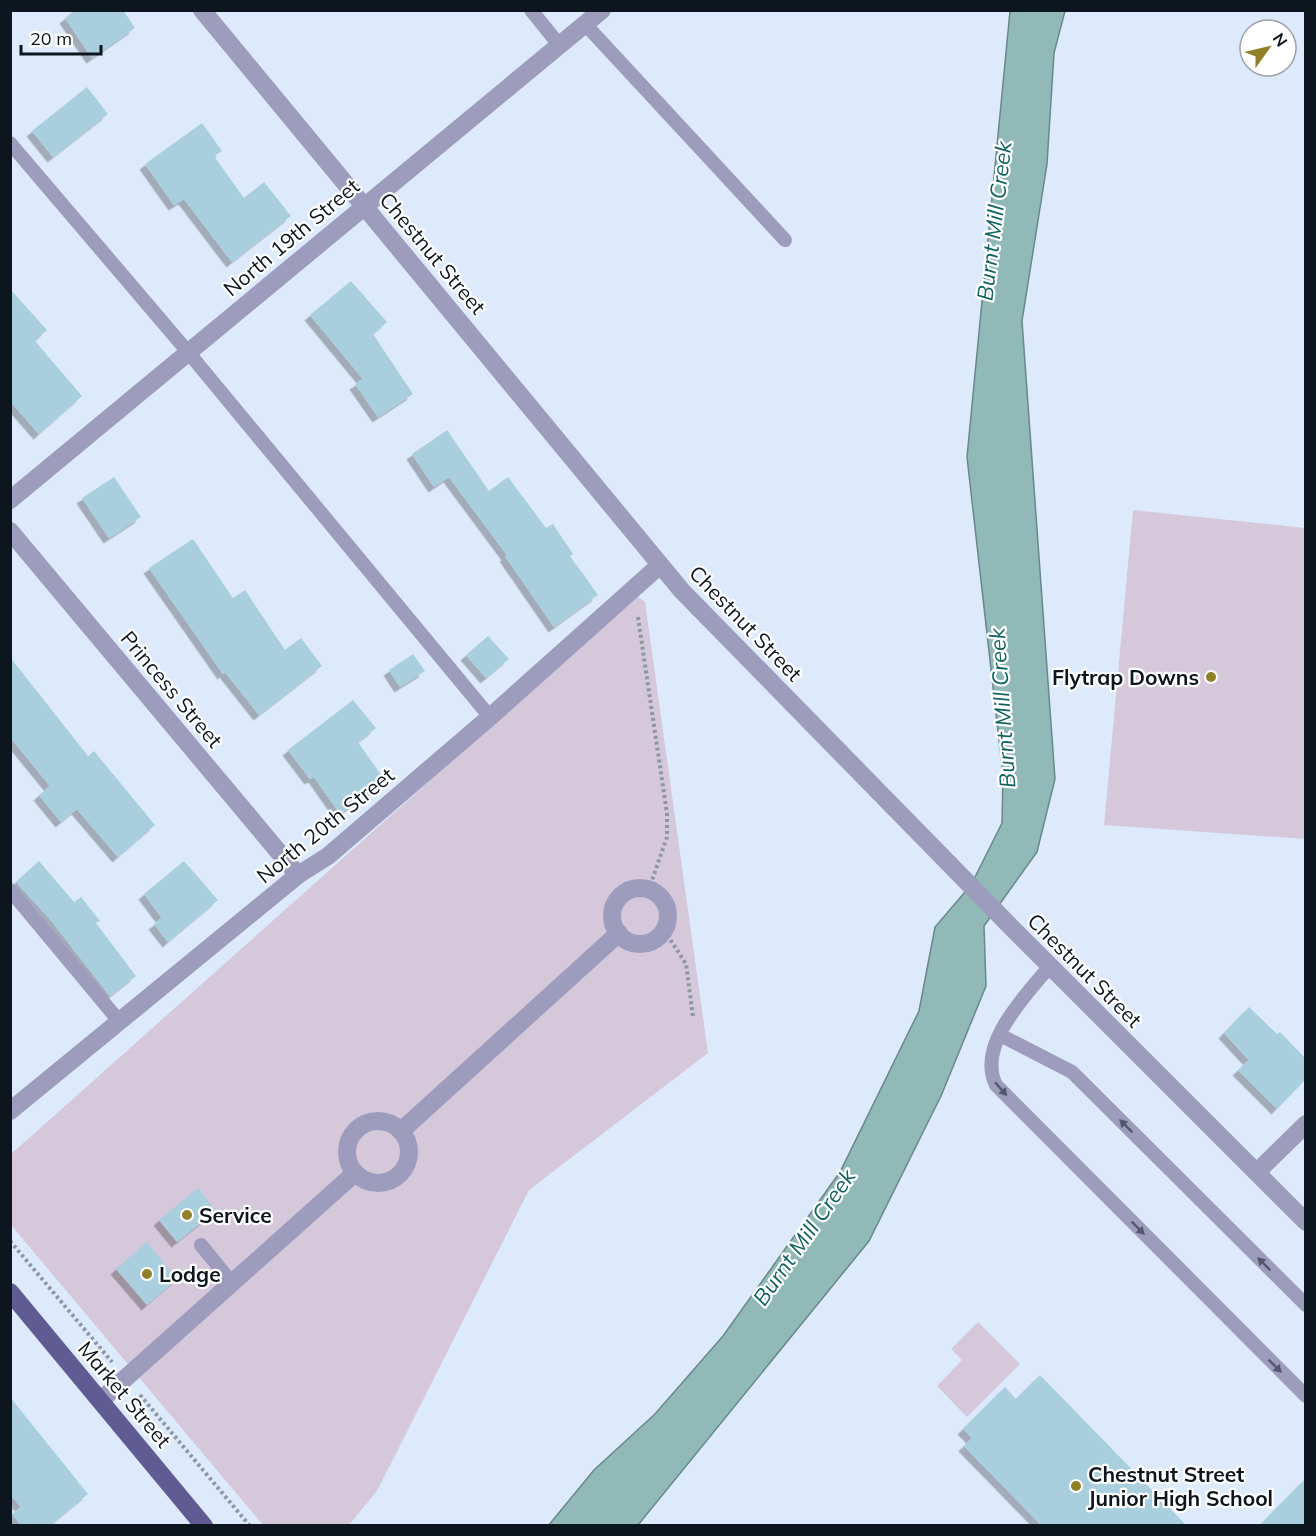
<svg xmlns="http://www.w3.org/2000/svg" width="1316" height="1536" font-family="Mulish,sans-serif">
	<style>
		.green { fill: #d6c8db }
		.water { fill: #90b9b7; stroke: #698889; stroke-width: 1.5 }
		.building { fill: #a9cfde; filter: url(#shadow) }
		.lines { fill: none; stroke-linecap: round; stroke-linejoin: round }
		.path { stroke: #8c97a5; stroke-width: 4; stroke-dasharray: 3 3; stroke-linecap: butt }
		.service { stroke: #9d9cbc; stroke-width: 14 }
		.minor { stroke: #9d9cbc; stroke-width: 18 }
		.tertiary { stroke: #9d9cbc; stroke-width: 18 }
		.primary { stroke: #605b93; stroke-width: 18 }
		.oneway { fill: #55586d }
		.poi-dot { fill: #8e8128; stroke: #fff; stroke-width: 2 }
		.labels { text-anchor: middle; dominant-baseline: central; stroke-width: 4.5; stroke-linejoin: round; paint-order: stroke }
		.street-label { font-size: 21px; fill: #0d151e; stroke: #fff }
		.poi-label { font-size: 21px; font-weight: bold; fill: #0d151e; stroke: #fff; text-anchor: start }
		.water-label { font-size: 22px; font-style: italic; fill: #116362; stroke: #fff }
	</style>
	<defs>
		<filter id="shadow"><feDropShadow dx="-5.5" dy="5.5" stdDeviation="0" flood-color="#0004"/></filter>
	</defs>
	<rect width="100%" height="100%" fill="#ddeafc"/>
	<g class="green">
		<path d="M 1133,510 L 1305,528 L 1305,839 L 1104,825 Z"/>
		<path d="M 637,596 L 645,602 L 708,1053 L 529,1190 L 377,1491 L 349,1525 L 263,1525 L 11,1225 L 10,1155 Z"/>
		<path d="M 978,1322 L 1020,1364 L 967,1417 L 937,1386 L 962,1360 L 951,1349 Z"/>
	</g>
	<path class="water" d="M 1010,11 L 1065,11 L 1054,53 L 1047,164 L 1022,321 L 1055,779 L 1037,852 L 984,926 L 986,986 L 941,1096 L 869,1241 L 638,1525 L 548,1526 L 594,1470 L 655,1414 L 723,1336 L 840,1172 L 919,1011 L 935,927 L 971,885 L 1002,823 L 1003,775 L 967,457 Z"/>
	<g class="building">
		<path d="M 75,10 L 123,10 L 135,28 L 92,58 L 65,18 Z"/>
		<path d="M 87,87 L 108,114 L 53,157 L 32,131 Z"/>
		<path d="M 202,123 L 222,151 L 214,156 L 244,198 L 264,182 L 291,216 L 232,262 L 184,199 L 174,205 L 145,164 Z"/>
		<path d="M 351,281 L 387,322 L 373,334 L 413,394 L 378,417 L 355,384 L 363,379 L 310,315 Z"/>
		<path d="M 10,289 L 47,330 L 35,341 L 82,396 L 39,434 L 10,401 Z"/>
		<path d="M 447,430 L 489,491 L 508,477 L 546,528 L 553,524 L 573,554 L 570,556 L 598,595 L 554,627 L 505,556 L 507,555 L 449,477 L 434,487 L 412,454 Z"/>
		<path d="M 114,477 L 141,517 L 109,538 L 82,498 Z"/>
		<path d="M 193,539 L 233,598 L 245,590 L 285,650 L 301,638 L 322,666 L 259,715 L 225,672 L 223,674 L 149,568 Z"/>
		<path d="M 488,636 L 509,659 L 486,678 L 466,655 Z"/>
		<path d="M 413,654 L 425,671 L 400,687 L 389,670 Z"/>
		<path d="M 10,657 L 88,756 L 94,751 L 155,825 L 118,857 L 77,809 L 61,822 L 39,795 L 50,786 L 10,737 Z"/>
		<path d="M 353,700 L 376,728 L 358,742 L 386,782 L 340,814 L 314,777 L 310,779 L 288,750 Z"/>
		<path d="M 39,861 L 74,902 L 81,897 L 100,921 L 96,923 L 136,976 L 110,996 L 49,918 L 16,882 Z"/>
		<path d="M 184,861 L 218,900 L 168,942 L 154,924 L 162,918 L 144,894 Z"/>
		<path d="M 1249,1007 L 1277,1034 L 1280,1032 L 1305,1058 L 1305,1080 L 1277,1109 L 1238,1070 L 1249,1060 L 1224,1033 Z"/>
		<path d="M 198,1188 L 216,1211 L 177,1242 L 159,1220 Z"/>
		<path d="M 147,1242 L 177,1279 L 147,1305 L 116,1269 Z"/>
		<path d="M 1040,1375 L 1187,1526 L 1042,1526 L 964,1446 L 972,1438 L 963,1429 L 1005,1387 L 1016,1399 Z"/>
		<path d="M 10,1397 L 88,1494 L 49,1526 L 22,1526 L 12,1514 L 21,1507 L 10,1494 Z"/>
		<path d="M 1305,1479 L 1305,1526 L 1259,1526 Z"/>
	</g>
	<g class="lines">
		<g class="path">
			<path d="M 638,617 L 667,814 L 667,837 L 649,889"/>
			<path d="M 664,930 L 686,964 L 693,1017"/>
			<path d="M 10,1241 L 112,1362"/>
			<path d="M 140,1395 L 250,1526"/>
		</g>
		<g class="service">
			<path d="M 531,10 L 560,46"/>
			<path d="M 585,24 L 785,240"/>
			<path d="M 10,143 L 188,352 L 490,717"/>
			<path d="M 10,890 L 119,1021"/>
			<path d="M 1050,966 C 1026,995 976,1045 996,1085 L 1306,1396"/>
			<path d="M 1000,1035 L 1072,1072 L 1306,1305"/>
			<path d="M 201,1245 L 232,1283"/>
		</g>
		<g class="minor">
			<path d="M 10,500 L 602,10"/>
			<path d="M 10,531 L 298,875"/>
			<circle cx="640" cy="916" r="28"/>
			<path d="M 10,1111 L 298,875 L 328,856 L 490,717 L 660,565"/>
			<circle cx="378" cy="1152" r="31"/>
			<path d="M 401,1131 L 619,933"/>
			<path d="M 1257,1172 L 1306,1124"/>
			<path d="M 101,1400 L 355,1173"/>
		</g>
		<path class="tertiary" d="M 202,10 L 682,591 L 1012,928 L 1306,1222"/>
		<path class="primary" d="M 10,1292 L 204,1526"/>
	</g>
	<defs><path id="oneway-solid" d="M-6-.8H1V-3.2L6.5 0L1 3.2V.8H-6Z" transform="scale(1.5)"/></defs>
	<g class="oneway">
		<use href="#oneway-solid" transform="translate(1001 1089) rotate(49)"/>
		<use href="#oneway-solid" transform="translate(1126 1126) rotate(-135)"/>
		<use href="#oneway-solid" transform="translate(1138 1228) rotate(45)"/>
		<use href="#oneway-solid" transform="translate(1264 1264) rotate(-135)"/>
		<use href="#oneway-solid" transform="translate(1275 1366) rotate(45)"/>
	</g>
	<g class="poi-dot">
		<circle cx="1211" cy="677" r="6"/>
		<circle cx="187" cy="1215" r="6"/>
		<circle cx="147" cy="1274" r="6"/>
		<circle cx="1076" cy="1486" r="6"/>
	</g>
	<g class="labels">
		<g class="street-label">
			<text transform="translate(291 237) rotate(-40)">North 19th Street</text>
			<text transform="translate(433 253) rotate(50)">Chestnut Street</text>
			<text transform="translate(746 623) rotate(46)">Chestnut Street</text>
			<text transform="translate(172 689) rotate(50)">Princess Street</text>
			<text transform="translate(325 825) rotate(-39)">North 20th Street</text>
			<text transform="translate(1085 970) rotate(45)">Chestnut Street</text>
			<text transform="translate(125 1394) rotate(50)">Market Street</text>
		</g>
		<g class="poi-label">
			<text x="1199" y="677" text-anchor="end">Flytrap Downs</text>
			<text x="199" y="1215">Service</text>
			<text x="159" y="1274">Lodge</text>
			<text x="1088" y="1474">Chestnut Street<tspan x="1088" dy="24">Junior High School</tspan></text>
		</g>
		<g class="water-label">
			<text transform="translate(994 221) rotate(-83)">Burnt Mill Creek</text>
			<text transform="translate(1002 708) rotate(-94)">Burnt Mill Creek</text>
			<text transform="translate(804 1237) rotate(-55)">Burnt Mill Creek</text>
		</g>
	</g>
	<rect width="1316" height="1536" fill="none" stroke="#0d151e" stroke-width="24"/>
	<g transform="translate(1268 48) rotate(56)"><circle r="28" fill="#ffffff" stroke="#9ea1a5" stroke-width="1.5"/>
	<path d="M0-4.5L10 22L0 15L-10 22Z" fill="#8e8128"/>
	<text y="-9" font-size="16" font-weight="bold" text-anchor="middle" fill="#0d151e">N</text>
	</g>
	<path d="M21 45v9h80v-9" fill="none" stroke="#0d151e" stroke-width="3"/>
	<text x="30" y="45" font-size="18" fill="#0d151e" stroke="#ffffff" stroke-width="4.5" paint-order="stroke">20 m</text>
</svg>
